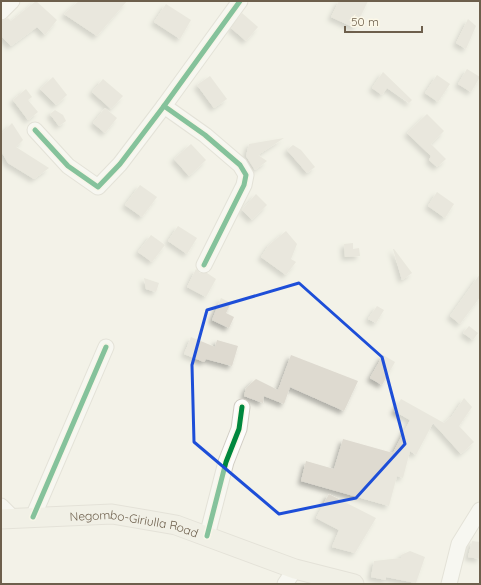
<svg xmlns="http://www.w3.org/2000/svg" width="481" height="585" font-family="Quicksand,sans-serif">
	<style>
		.building { fill: #dedad0; filter: url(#shadow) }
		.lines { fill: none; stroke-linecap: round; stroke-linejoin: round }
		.minor-casing { stroke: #d2cec5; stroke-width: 17 }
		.major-casing { stroke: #d3cec6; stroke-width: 21 }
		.minor { stroke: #fdfdfc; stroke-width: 15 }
		.major { stroke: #f0eee5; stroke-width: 19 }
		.cycleway-casing { stroke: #fcf8e8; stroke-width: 8 }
		.cycleway { stroke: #00873e; stroke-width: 5 }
		.marked { fill: none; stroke: #1d4ed8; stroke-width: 3; stroke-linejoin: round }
		.labels { text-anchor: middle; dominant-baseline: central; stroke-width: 3; stroke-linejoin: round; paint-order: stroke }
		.street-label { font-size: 12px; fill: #6d5f4c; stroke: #fcf8e8 }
	</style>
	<defs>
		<filter id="shadow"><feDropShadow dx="-3.5" dy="3.5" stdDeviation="2" flood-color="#0004"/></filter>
	</defs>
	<rect width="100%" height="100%" fill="#f3f2e8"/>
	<g class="building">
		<path d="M 36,1 L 57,20 L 45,35 L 37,27 L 11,46 L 1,36 L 1,21 L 8,18 L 11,21 Z"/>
		<path d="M 79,1 L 127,1 L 97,36 L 64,14 Z"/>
		<path d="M 339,1 L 368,1 L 355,28 L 331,17 Z"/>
		<path d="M 166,4 L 191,20 L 180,39 L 154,22 Z"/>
		<path d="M 242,13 L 258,27 L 246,41 L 231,28 Z"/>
		<path d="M 468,19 L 476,26 L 466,49 L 456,43 Z"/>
		<path d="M 467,69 L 480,77 L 471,92 L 458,84 Z"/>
		<path d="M 383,72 L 412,100 L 409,103 L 387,88 L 382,95 L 372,88 Z"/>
		<path d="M 437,75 L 450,84 L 438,102 L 425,93 Z"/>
		<path d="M 210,76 L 227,99 L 214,108 L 197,85 Z"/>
		<path d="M 53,77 L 67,95 L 56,105 L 40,89 Z"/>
		<path d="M 103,79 L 123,96 L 111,109 L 92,92 Z"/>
		<path d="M 26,89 L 32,97 L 28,100 L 38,112 L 28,120 L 13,100 Z"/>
		<path d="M 105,108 L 117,118 L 105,133 L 93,123 Z"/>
		<path d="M 55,110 L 63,115 L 66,121 L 59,126 L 50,114 Z"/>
		<path d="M 427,114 L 444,131 L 431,144 L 446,159 L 437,167 L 429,160 L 431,156 L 407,133 Z"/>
		<path d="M 12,123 L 23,140 L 16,147 L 49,168 L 34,179 L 8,163 L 1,151 L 1,134 Z"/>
		<path d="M 284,138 L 258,155 L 267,161 L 255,170 L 246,156 L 249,144 Z"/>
		<path d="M 191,144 L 206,160 L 189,176 L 174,159 Z"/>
		<path d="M 293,145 L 301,150 L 315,167 L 307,173 L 287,150 Z"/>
		<path d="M 140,185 L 157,197 L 142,217 L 125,205 Z"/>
		<path d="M 437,192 L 454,204 L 445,218 L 428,206 Z"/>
		<path d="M 256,194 L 267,205 L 252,220 L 242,210 Z"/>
		<path d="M 178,226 L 197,238 L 187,254 L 168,241 Z"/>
		<path d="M 286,231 L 297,244 L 291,259 L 296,262 L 286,275 L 261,257 L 269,245 Z"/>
		<path d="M 151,235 L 165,245 L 152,262 L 138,252 Z"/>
		<path d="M 353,243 L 353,249 L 359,248 L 360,256 L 345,257 L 344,244 Z"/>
		<path d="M 393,249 L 394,249 L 412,273 L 402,280 Z"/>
		<path d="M 196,269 L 200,273 L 207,273 L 216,279 L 206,297 L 187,287 Z"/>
		<path d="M 480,274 L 480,297 L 460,324 L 450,316 Z"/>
		<path d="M 144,278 L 159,283 L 156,292 L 146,289 Z"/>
		<path d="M 221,298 L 231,303 L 226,313 L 234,317 L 229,328 L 212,320 Z"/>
		<path d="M 377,306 L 384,310 L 376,323 L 368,319 Z"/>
		<path d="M 469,326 L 478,333 L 473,340 L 463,333 Z"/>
		<path d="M 191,337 L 215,347 L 217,340 L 238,346 L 232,366 L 206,359 L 204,362 L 184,354 Z"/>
		<path d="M 291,355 L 358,381 L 344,411 L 290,387 L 284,404 L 264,396 L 263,403 L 244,396 L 246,388 L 256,379 L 278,390 Z"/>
		<path d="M 383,355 L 395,362 L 382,385 L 370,378 Z"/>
		<path d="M 464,398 L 472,407 L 459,426 L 474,442 L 461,454 L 433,423 L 416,455 L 410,451 L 403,478 L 397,476 L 389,506 L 301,481 L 306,461 L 334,469 L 343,439 L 393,453 L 410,420 L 394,411 L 401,399 L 444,423 L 452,416 Z"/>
		<path d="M 329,494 L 376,518 L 355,553 L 332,547 L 339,530 L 316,518 Z"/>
		<path d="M 472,541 L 480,542 L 480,559 L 468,557 Z"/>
		<path d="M 410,551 L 425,557 L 416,583 L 386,577 L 386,580 L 371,577 L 374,561 L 401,558 L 401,555 Z"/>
	</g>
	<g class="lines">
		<g class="minor-casing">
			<g id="minor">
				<path d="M 1,12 L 12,1"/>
				<path d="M 35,130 L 68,166 L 98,187 L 120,164 L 164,106"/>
				<path d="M 204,265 L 244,185 L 246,175 L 240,165 L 205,135 L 164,106 L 240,1"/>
				<path d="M 1,506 L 13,518"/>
				<path d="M 33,517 L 106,347"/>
				<path d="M 207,536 L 226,462 L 239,429 L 242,407"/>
				<path d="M 285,584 L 295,569"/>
				<path d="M 449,584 L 459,544 L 480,510"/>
			</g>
		</g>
		<g class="major-casing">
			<g id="major">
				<path id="s1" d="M 1,519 L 112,514 L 176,525 L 295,569 L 354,584"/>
			</g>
		</g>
		<use href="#minor" class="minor"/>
		<use href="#major" class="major"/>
		<g class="cycleway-casing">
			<g id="cycleway">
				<path d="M 35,130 L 68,166 L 98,187 L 120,164 L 164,106"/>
				<path d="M 204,265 L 244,185 L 246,175 L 240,165 L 205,135 L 164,106 L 240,1"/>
				<path d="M 33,517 L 106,347"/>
				<path d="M 207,536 L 226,462 L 239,429 L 242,407"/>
			</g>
		</g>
		<use href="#cycleway" class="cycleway"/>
	</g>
	<path d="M0 0H481V585H0ZM 299,283 L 382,357 L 405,444 L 356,498 L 279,514 L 194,442 L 192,365 L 207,310 Z" fill="#f3f2e8" fill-opacity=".55" fill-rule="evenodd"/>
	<path class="marked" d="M 299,283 L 382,357 L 405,444 L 356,498 L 279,514 L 194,442 L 192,365 L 207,310 Z"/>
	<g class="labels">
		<g class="street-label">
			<text stroke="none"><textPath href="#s1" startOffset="134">Negombo-Giriulla Road</textPath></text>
		</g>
	</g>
	<rect width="481" height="585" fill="none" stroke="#6d5f4c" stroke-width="4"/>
	<path d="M345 26v6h77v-6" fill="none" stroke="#6d5f4c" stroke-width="2"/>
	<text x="351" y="26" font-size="12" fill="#6d5f4c" stroke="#fcf8e8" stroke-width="3" paint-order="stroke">50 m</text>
</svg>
